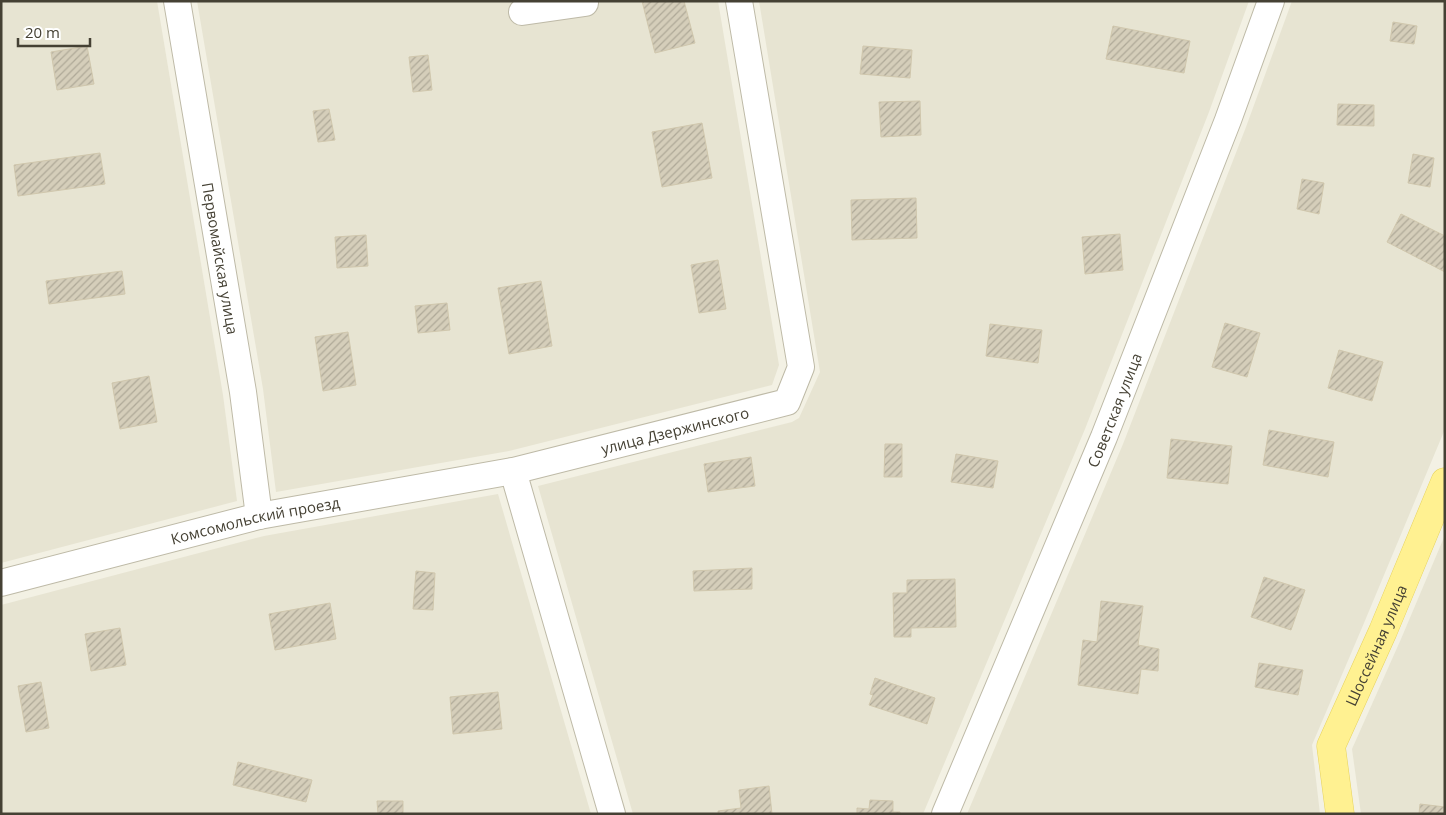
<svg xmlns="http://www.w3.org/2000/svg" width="1446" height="815" font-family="'Open Sans',sans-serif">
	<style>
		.residential { fill: #e7e4d2 }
		.building { fill: url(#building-hatch); stroke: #d0c7ad }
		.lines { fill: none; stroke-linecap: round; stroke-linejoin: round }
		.minor-casing { stroke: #bebaa7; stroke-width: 28 }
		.major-casing { stroke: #e7d35e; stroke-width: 29 }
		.minor { stroke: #fff; stroke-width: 26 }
		.major { stroke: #fff191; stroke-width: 28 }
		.labels { text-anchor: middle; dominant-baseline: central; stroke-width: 5; stroke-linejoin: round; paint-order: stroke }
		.street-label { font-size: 15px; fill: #454134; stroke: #fff }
	</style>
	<defs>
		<pattern id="building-hatch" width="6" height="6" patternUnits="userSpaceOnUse" patternTransform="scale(1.25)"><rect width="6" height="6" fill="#d5ceba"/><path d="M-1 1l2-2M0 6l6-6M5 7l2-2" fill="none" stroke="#afa998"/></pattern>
	</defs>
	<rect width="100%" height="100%" fill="#f3f1e4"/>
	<g class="residential">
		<path d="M 1,1 L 157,1 L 223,395 L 237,501 L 1,563 Z"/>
		<path d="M 197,1 L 718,1 L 779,365 L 772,385 L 509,451 L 276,492 L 263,389 Z"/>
		<path d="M 759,1 L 1249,1 L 1209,112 L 1085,429 L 923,814 L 633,814 L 538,486 L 792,422 L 799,418 L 820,372 Z"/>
		<path d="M 1292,1 L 1445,1 L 1445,429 L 1364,623 L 1312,745 L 1320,814 L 967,814 L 1123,444 L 1246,127 Z"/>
		<path d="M 498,494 L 591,814 L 1,814 L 1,605 L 264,536 Z"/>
		<path d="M 1445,535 L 1445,814 L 1361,814 L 1352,749 L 1401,639 Z"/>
	</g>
	<g class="building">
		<path d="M 642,1 L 684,1 L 695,43 L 655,53 Z"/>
		<path d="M 1393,22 L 1417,26 L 1414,44 L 1390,41 Z"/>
		<path d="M 1113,26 L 1190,41 L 1184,73 L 1106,59 Z"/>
		<path d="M 87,46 L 94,84 L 57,90 L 51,52 Z"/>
		<path d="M 863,46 L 912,50 L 910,78 L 860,74 Z"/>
		<path d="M 428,55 L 432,90 L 413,92 L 409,57 Z"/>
		<path d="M 920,101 L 921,135 L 881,137 L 879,102 Z"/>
		<path d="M 1338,104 L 1374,105 L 1374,126 L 1337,125 Z"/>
		<path d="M 329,109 L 335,140 L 318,142 L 313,111 Z"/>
		<path d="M 702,123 L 712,178 L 662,187 L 652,132 Z"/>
		<path d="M 100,153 L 105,184 L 18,196 L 14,165 Z"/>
		<path d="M 1413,154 L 1434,158 L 1430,187 L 1408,183 Z"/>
		<path d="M 1302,179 L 1324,183 L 1319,214 L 1297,209 Z"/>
		<path d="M 916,198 L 917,238 L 852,240 L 851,200 Z"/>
		<path d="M 1401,214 L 1445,236 L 1445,272 L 1387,242 Z"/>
		<path d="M 1120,234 L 1123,270 L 1085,274 L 1082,237 Z"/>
		<path d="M 366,235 L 368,266 L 337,268 L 335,237 Z"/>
		<path d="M 718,260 L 726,309 L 699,313 L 691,265 Z"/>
		<path d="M 122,271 L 125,294 L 49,304 L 46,281 Z"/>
		<path d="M 541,281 L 552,346 L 509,354 L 498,288 Z"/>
		<path d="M 447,303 L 450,330 L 418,333 L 415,306 Z"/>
		<path d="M 1225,323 L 1260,333 L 1247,377 L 1212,367 Z"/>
		<path d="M 990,324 L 1042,330 L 1038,363 L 986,356 Z"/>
		<path d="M 348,332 L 356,385 L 323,391 L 315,337 Z"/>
		<path d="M 1339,350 L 1383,362 L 1372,401 L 1328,388 Z"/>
		<path d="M 149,376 L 157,422 L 120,429 L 112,383 Z"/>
		<path d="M 1269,430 L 1334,442 L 1328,477 L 1263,465 Z"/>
		<path d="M 1171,439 L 1232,446 L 1228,484 L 1167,478 Z"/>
		<path d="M 885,444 L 902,444 L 902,477 L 884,477 Z"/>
		<path d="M 956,454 L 998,461 L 993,488 L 951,482 Z"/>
		<path d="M 751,457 L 755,486 L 708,492 L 704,464 Z"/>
		<path d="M 752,568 L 752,589 L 694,591 L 693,571 Z"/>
		<path d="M 416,571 L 435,573 L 433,610 L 413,609 Z"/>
		<path d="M 1264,577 L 1305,590 L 1291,630 L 1251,617 Z"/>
		<path d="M 955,579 L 956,627 L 911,628 L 911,637 L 894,637 L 893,593 L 907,593 L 907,580 Z"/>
		<path d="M 1101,601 L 1143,606 L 1138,645 L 1159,649 L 1158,671 L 1141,669 L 1138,694 L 1078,685 L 1083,640 L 1097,642 Z"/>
		<path d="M 330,603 L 336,639 L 275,650 L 269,614 Z"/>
		<path d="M 120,628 L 126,665 L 91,671 L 85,634 Z"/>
		<path d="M 1259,663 L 1303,670 L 1298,695 L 1255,687 Z"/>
		<path d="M 875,678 L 935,698 L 927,724 L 869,705 L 873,695 L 870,694 Z"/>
		<path d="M 41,682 L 49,728 L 26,732 L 18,686 Z"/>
		<path d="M 498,692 L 502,729 L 453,734 L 450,697 Z"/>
		<path d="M 238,762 L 312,780 L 306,802 L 233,785 Z"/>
		<path d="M 769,786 L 772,814 L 718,814 L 718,811 L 741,808 L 739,790 Z"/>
		<path d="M 870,800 L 893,801 L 893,812 L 900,812 L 900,814 L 857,814 L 857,808 L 869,809 Z"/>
		<path d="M 377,801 L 403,801 L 403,814 L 378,814 Z"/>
		<path d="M 1420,804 L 1445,807 L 1445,814 L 1419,814 Z"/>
	</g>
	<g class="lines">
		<g class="minor-casing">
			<g id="minor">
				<path id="s1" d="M 177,1 L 243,392 L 259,516"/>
				<path d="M 522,12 L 585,3 L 584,1"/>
				<path id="s2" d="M 1,583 L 259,516 L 513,471"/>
				<path id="s3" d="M 612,814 L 513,471 L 787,402 L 801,367 L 739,1"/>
				<path id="s4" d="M 945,814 L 1104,437 L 1228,120 L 1271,1"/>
			</g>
		</g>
		<g class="major-casing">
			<g id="major">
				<path id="s5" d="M 1340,814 L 1331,746 L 1383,631 L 1445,482"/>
			</g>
		</g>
		<use href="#minor" class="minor"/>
		<use href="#major" class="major"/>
	</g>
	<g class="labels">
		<g class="street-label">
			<text stroke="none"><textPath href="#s1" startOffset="261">Первомайская улица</textPath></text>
			<text stroke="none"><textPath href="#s4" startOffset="438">Советская улица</textPath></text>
			<text stroke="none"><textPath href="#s3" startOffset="524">улица Дзержинского</textPath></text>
			<text stroke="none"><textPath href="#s2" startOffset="262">Комсомольский проезд</textPath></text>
			<text stroke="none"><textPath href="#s5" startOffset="179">Шоссейная улица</textPath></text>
		</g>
	</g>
	<rect width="1446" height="815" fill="none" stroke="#454134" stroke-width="5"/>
	<path d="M18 38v8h72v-8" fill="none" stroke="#454134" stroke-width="2.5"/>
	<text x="25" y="38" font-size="15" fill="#454134" stroke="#ffffff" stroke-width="4" paint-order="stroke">20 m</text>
</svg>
